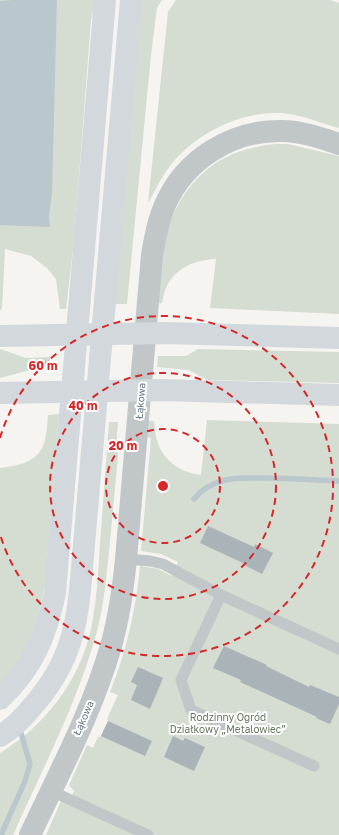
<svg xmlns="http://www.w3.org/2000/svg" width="339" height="835" font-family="'Golos Text',sans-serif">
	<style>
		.green { fill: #d5dcd1 }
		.water { fill: #bac7cc }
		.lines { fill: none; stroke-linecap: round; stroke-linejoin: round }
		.stream { stroke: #bac7cc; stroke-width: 5.5 }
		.building { fill: #aab3b8 }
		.service { stroke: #c1c6c8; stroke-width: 11 }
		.minor { stroke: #c1c6c8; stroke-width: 22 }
		.motorway { stroke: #d2d8dc; stroke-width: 22 }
		.ring { fill: none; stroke: #d62828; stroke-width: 2; stroke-dasharray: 7 5 }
		.labels { text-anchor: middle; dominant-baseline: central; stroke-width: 4; stroke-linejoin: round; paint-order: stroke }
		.street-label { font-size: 10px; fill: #617683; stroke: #fff }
		.park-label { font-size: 10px; fill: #677a60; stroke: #fff }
		.centre { fill: #d62828; stroke: #fff; stroke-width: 2 }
		.ring-label { font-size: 12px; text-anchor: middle; font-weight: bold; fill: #d62828; stroke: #fff; stroke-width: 4; stroke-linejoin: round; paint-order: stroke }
	</style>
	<rect width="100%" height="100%" fill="#f5f4f0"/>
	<g class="green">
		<path d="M 0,0 L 96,0 L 91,20 L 74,241 L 66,309 L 60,309 L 56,279 L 47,268 L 31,256 L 5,249 L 2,309 L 0,310 Z"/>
		<path d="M 139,0 L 162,0 L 157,8 L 151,55 L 127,304 L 115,304 Z"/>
		<path d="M 176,0 L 330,0 L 339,3 L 339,128 C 324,124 310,118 295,115 C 251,106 202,129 174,161 C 163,173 156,190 148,203 L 168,12 Z"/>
		<path d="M 275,144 L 288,144 L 339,156 L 339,314 L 210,308 L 216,259 C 197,259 174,268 166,288 C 164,293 163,298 162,303 L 156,303 C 159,279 160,251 168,228 C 187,176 220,150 275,144 Z"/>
		<path d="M 0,349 L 26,358 L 50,357 L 50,370 L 30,370 L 0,378 Z"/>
		<path d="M 198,349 L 339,352 L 339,383 L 208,380 L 188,370 L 157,367 L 158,356 L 186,356 Z"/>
		<path d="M 59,414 L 45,585 L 38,617 L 24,657 L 0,686 L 0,468 C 16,466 36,463 43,446 C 47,437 47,424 48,415 Z"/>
		<path d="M 207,420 L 339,424 L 339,835 L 46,835 L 61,801 L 68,804 L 74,791 L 69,785 L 87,745 L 93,748 L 98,737 L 101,736 L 108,721 L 107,719 L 118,695 L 110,692 C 126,652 136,610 140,566 L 158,569 L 172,576 L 178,562 L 161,554 L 141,551 L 151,438 L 146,437 L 147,421 L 154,421 C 155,429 155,436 158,443 C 164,462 183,473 201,475 Z"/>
		<path d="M 109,422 L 118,422 L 116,446 L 118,456 C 115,488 112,520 109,552 C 106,579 104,605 97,631 C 79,699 42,770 13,835 L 0,835 L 0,753 C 45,726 80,680 91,629 C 97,601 98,572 100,544 C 103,503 106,463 109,422 Z"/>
	</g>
	<path class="water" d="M 13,0 L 57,0 L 52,194 L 49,217 L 50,227 L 0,225 L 0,1 Z"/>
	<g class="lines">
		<g class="stream">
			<path d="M 194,499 C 201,490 213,483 225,480 C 237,477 250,478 262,478 C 288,478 313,480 339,481"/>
			<path d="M 1,835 L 25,781 L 30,764 L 21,733"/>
		</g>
	</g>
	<g class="building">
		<path d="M 208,526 L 254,547 L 255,544 L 273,553 L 262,574 L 244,565 L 245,564 L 200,543 Z"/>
		<path d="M 224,646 L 267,665 L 266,666 L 309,687 L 310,685 L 339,697 L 339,704 L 330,724 L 316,718 L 317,717 L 240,682 L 241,680 L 213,668 Z"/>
		<path d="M 138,667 L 163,678 L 150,709 L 131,700 L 137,685 L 131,682 Z"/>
		<path d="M 108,721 L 152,741 L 145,756 L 101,736 Z"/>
		<path d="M 173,736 L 183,741 L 185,738 L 205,747 L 194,771 L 164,757 Z"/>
	</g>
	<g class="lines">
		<g class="service">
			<path d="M 126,559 L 150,561 L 163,564 L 221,595 L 339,649"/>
			<path d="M 221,595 L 181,680 L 191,710 L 314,766"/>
			<path d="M 51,791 L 148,835"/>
		</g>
		<path class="minor" d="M 30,835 C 59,773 92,712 111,646 C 119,618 123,589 126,559 L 152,255 C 155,238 158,221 165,205 C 185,159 232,130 282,131 C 301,131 321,138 339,144"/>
		<g class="motorway">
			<path d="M 0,336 L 165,333 L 339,338"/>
			<path d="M 0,393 L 161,390 L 339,395"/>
			<path d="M 0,699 C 33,668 46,636 55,593 L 105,0"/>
			<path d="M 0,736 C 12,729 23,718 32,707 C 75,659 78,618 83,556 L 131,0"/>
		</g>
	</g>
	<g class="ring">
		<circle cx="163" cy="486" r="57"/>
		<circle cx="163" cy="486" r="113"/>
		<path d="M0 438A170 170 0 1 1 0 534"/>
	</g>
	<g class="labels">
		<g class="street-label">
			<text transform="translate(140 401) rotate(-85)">Łąkowa</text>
			<text transform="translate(83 718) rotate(-66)">Łąkowa</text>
		</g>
		<g class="park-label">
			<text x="228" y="717">Rodzinny Ogród<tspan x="228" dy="12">Działkowy „Metalowiec”</tspan></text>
		</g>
	</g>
	<circle cx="163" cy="486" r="6" class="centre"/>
	<g class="ring-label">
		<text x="43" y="370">60 m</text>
		<text x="83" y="410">40 m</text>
		<text x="123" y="450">20 m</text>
	</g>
</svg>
